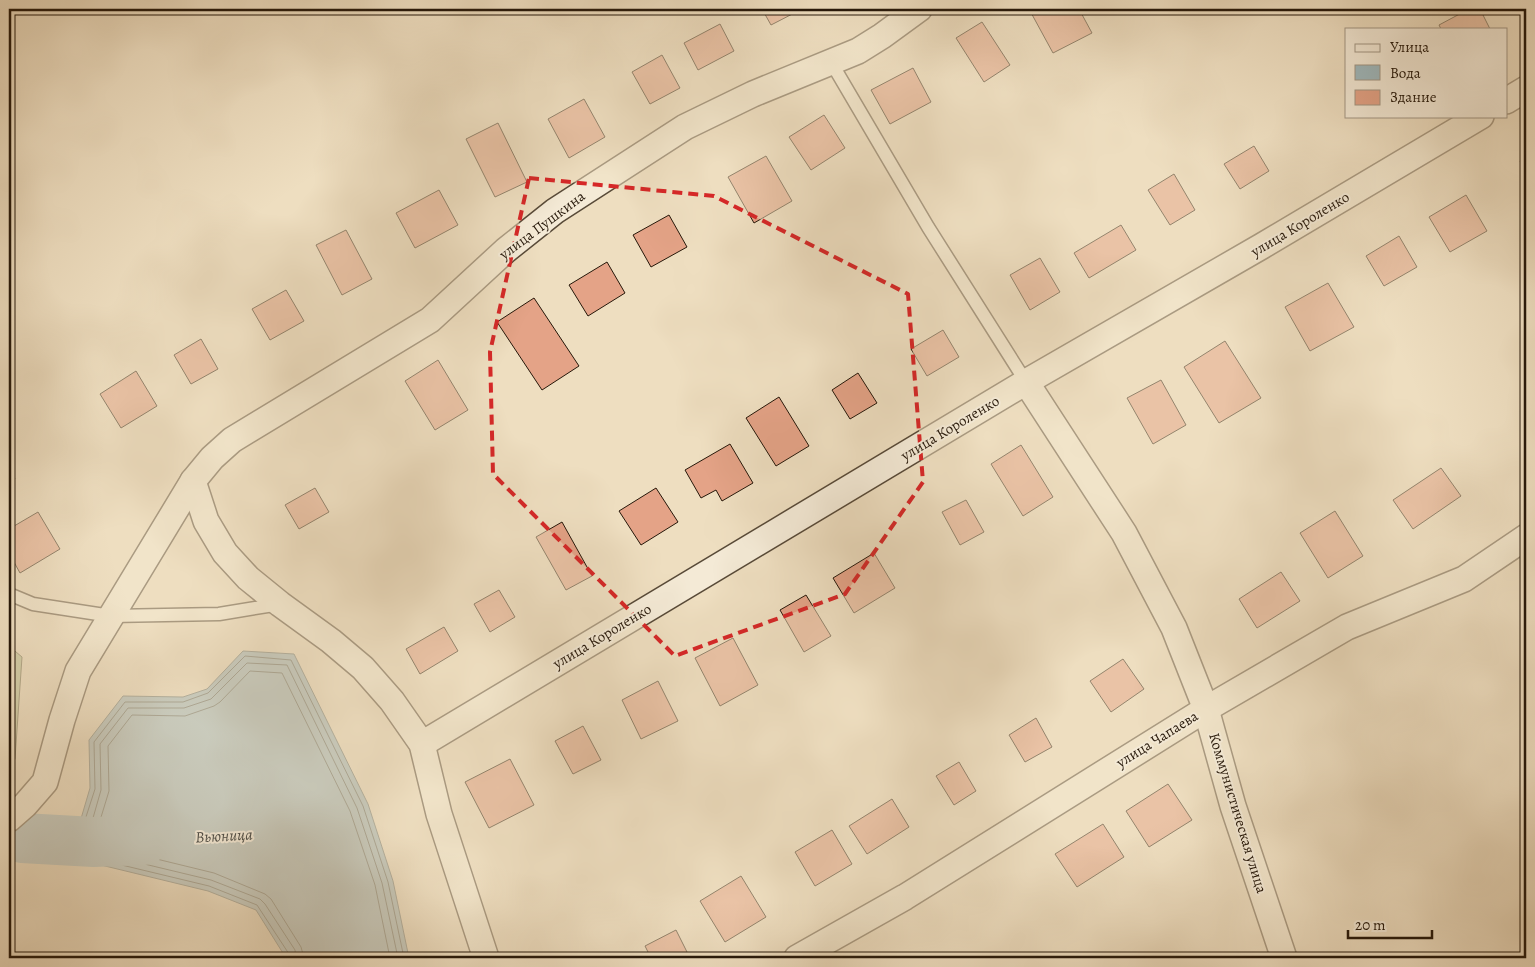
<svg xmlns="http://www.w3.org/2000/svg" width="1535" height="967" font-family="Alegreya,serif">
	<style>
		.green { fill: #b8c193; stroke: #6f6c4e }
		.water { fill: #9fb9be; stroke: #6f7976 }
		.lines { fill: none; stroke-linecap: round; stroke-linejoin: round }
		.shore { stroke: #626864; stroke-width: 1 }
		.river { stroke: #9fb9be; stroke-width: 50 }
		.building { fill: #e4a387; stroke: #26180a }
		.lane-casing { stroke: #584a38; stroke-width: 15 }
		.street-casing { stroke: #584a38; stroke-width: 28 }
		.lane { stroke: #f4ead6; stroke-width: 12 }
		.street { stroke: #f4ead6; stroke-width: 25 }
		.marked { fill: none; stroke: #d62828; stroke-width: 4; stroke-dasharray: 10 6; stroke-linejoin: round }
		.labels { text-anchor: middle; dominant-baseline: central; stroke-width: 4; stroke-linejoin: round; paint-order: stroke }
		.street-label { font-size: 15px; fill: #26180a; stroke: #f4ead6 }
		.water-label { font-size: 16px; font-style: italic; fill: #505049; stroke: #f4ead6 }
	</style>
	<rect width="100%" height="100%" fill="#eedec0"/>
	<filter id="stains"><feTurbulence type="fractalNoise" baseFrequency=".004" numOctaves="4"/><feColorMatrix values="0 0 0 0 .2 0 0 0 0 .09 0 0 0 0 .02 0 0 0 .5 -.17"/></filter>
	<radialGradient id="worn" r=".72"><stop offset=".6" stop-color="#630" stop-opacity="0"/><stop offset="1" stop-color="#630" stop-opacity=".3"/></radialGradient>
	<path class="green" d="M 9,646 L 22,657 L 15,759 L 9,767 Z"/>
	<path class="water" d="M 243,651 L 294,654 L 368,804 L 393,881 L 409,958 L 286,958 L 256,910 L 208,891 L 72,858 L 80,822 L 90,788 L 89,740 L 123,696 L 183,697 L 207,689 Z"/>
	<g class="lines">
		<g class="shore">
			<path d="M 290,958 L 289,954 L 257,905 L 209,886 L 80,855 L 78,853 L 84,823 L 95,789 L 94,742 L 125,702 L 183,702 L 208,693 L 245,656 L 291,660 L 363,806 L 388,882 L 404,958"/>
			<path d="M 296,958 L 295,950 L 265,904 L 260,899 L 211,880 L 86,850 L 91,825 L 101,790 L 100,744 L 128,708 L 184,708 L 211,699 L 247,663 L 287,665 L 357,808 L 382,883 L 398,958"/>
			<path d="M 304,958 L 301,947 L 271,899 L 265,894 L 214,873 L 95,844 L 98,827 L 109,791 L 108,746 L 132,715 L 185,716 L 214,706 L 220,702 L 250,671 L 282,673 L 350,811 L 375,885 L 390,958"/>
		</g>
		<path class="river" d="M 15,835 L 22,838 L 94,842 L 144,840"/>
	</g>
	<g class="building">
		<path d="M 762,9 L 802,9 L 771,25 Z"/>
		<path d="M 1029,9 L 1079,9 L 1092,33 L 1053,53 Z"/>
		<path d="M 1469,9 L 1480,9 L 1490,29 L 1441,29 L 1439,25 Z"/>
		<path d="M 982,22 L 1010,65 L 984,82 L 956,38 Z"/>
		<path d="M 720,24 L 734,51 L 698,70 L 684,43 Z"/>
		<path d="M 662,55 L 680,88 L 650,104 L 632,72 Z"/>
		<path d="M 913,68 L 931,102 L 890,124 L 871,90 Z"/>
		<path d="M 584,99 L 605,137 L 569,158 L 548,119 Z"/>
		<path d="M 824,115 L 845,148 L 811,170 L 789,137 Z"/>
		<path d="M 498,123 L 527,182 L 495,197 L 466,139 Z"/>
		<path d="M 1254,146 L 1269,171 L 1240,189 L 1224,164 Z"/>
		<path d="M 766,156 L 792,201 L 754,223 L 728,177 Z"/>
		<path d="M 1526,157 L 1526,171 L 1520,161 Z"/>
		<path d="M 1174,174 L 1195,210 L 1170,225 L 1148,190 Z"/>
		<path d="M 439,190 L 458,225 L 415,248 L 396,213 Z"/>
		<path d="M 1466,195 L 1487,231 L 1450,252 L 1429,217 Z"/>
		<path d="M 669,215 L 687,247 L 651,267 L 633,235 Z"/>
		<path d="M 1121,225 L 1136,250 L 1089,278 L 1074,253 Z"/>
		<path d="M 346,230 L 372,279 L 342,295 L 316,245 Z"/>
		<path d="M 1399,236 L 1417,267 L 1384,286 L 1366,256 Z"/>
		<path d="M 1040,258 L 1060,292 L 1030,310 L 1010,275 Z"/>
		<path d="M 607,262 L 625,293 L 588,316 L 569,285 Z"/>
		<path d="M 1328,283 L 1354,327 L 1310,351 L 1285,307 Z"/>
		<path d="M 286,290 L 304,321 L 270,340 L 252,309 Z"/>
		<path d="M 534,298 L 579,366 L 542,390 L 497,322 Z"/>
		<path d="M 943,330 L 959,357 L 927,376 L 911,349 Z"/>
		<path d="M 201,339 L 218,369 L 191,384 L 174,355 Z"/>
		<path d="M 1225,341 L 1261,398 L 1219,423 L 1184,367 Z"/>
		<path d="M 438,360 L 468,410 L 435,430 L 405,381 Z"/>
		<path d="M 136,371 L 157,406 L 121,428 L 100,394 Z"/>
		<path d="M 858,373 L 877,403 L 850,419 L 832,390 Z"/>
		<path d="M 1161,380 L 1186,425 L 1153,444 L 1127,398 Z"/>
		<path d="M 779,397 L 809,446 L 776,466 L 746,418 Z"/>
		<path d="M 730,444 L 753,483 L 722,501 L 716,490 L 701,498 L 685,470 Z"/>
		<path d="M 1021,445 L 1053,497 L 1023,516 L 991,464 Z"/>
		<path d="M 9,468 L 15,479 L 9,482 Z"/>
		<path d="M 1441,468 L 1461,496 L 1413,529 L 1393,500 Z"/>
		<path d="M 315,488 L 329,512 L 299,529 L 285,505 Z"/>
		<path d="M 656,488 L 678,522 L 641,545 L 619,511 Z"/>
		<path d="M 966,500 L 984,532 L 960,545 L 942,512 Z"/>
		<path d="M 1335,511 L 1363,556 L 1328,578 L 1300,533 Z"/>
		<path d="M 38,512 L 60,549 L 20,573 L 9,553 L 9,529 Z"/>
		<path d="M 562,522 L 592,576 L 566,590 L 536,537 Z"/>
		<path d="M 874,553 L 895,588 L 854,613 L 833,578 Z"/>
		<path d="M 1281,572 L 1300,601 L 1257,628 L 1239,599 Z"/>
		<path d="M 499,590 L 515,617 L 490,632 L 474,604 Z"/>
		<path d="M 806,595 L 831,636 L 804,652 L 780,610 Z"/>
		<path d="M 444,627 L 458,651 L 420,674 L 406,649 Z"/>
		<path d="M 733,638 L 758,685 L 720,706 L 695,658 Z"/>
		<path d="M 1123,659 L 1144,689 L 1111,712 L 1090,681 Z"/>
		<path d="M 658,681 L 678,721 L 641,739 L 622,700 Z"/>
		<path d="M 1036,718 L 1052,747 L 1025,762 L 1009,735 Z"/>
		<path d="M 583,726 L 601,760 L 573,774 L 555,741 Z"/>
		<path d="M 510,759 L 534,805 L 489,828 L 465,782 Z"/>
		<path d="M 959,762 L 976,791 L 954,805 L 936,776 Z"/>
		<path d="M 1168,784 L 1192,820 L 1149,847 L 1126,811 Z"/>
		<path d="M 892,799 L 909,827 L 867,854 L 849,826 Z"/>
		<path d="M 1103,824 L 1124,857 L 1077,887 L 1055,854 Z"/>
		<path d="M 832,830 L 852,864 L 815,886 L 795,852 Z"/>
		<path d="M 741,876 L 766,917 L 725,942 L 700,901 Z"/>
		<path d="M 676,930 L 690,958 L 651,958 L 645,946 Z"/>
	</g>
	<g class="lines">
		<g class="lane-casing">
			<g id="lane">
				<path d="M 831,62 L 928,227 L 1026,382"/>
				<path d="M 9,594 L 33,604 L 111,616 L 219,614 L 280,604"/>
			</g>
		</g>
		<g class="street-casing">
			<g id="street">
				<path d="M 1506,101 L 1526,89"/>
				<path d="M 1026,382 L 1124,533 L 1174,628 L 1206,709 L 1233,806 L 1284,958"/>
				<path d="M 193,481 L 206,521 L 225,553 L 248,578 L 280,604 L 331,641 L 363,668 L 392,701 L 422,744 L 439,814 L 486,958"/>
				<path d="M 422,744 L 1026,382 L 1262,246 L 1481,116"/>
				<path d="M 9,819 L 25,805 L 45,782 L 62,720 L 78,671 L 193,481 L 212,458 L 232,440 L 430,320 L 506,250 L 555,211 L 685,127 L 753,94 L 858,51 L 882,36 L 919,9"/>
				<path d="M 797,958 L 905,897 L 1206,709 L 1347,627 L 1464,579 L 1526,537"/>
			</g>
		</g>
		<use href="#lane" class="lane"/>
		<use href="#street" class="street"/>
	</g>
	<path d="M0 0H1535V967H0ZM 529,178 L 714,196 L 908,294 L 923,482 L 845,594 L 675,656 L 493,474 L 490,352 Z" fill="#eedec0" fill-opacity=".55" fill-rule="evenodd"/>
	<path class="marked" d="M 529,178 L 714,196 L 908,294 L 923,482 L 845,594 L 675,656 L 493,474 L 490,352 Z"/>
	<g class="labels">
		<g class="street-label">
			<text transform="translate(1300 224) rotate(-31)">улица Короленко</text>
			<text transform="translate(542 225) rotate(-37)">улица Пушкина</text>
			<text transform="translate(950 428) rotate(-31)">улица Короленко</text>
			<text transform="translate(602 636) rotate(-31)">улица Короленко</text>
			<text transform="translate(1157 739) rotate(-32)">улица Чапаева</text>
			<text transform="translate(1238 813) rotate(73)">Коммунистическая улица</text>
		</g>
		<g class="water-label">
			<text transform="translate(224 836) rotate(-3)">Вьюница</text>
		</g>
	</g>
	<rect width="1535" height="967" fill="none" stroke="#eedec0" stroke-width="30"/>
	<rect x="10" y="10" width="1515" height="947" fill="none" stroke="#26180a" stroke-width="2.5"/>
	<rect x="15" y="15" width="1505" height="937" fill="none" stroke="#26180a"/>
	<rect x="1345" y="28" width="162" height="90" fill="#f4ead6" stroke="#a29684"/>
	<rect x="1355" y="44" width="25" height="8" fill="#f4ead6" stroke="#a29684"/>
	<text x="1390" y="52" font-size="15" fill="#26180a">Улица</text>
	<rect x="1355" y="65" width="25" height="15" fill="#9fb9be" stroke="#a29684"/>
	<text x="1390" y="78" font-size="15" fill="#26180a">Вода</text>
	<rect x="1355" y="90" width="25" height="15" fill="#e4a387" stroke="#a29684"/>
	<text x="1390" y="102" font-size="15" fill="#26180a">Здание</text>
	<path d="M1348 930v8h84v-8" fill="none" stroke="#26180a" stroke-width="2.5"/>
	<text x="1355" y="930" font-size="15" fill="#26180a" stroke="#f4ead6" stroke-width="4" paint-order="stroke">20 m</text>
	<rect width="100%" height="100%" filter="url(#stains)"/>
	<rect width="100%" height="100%" fill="url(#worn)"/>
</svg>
